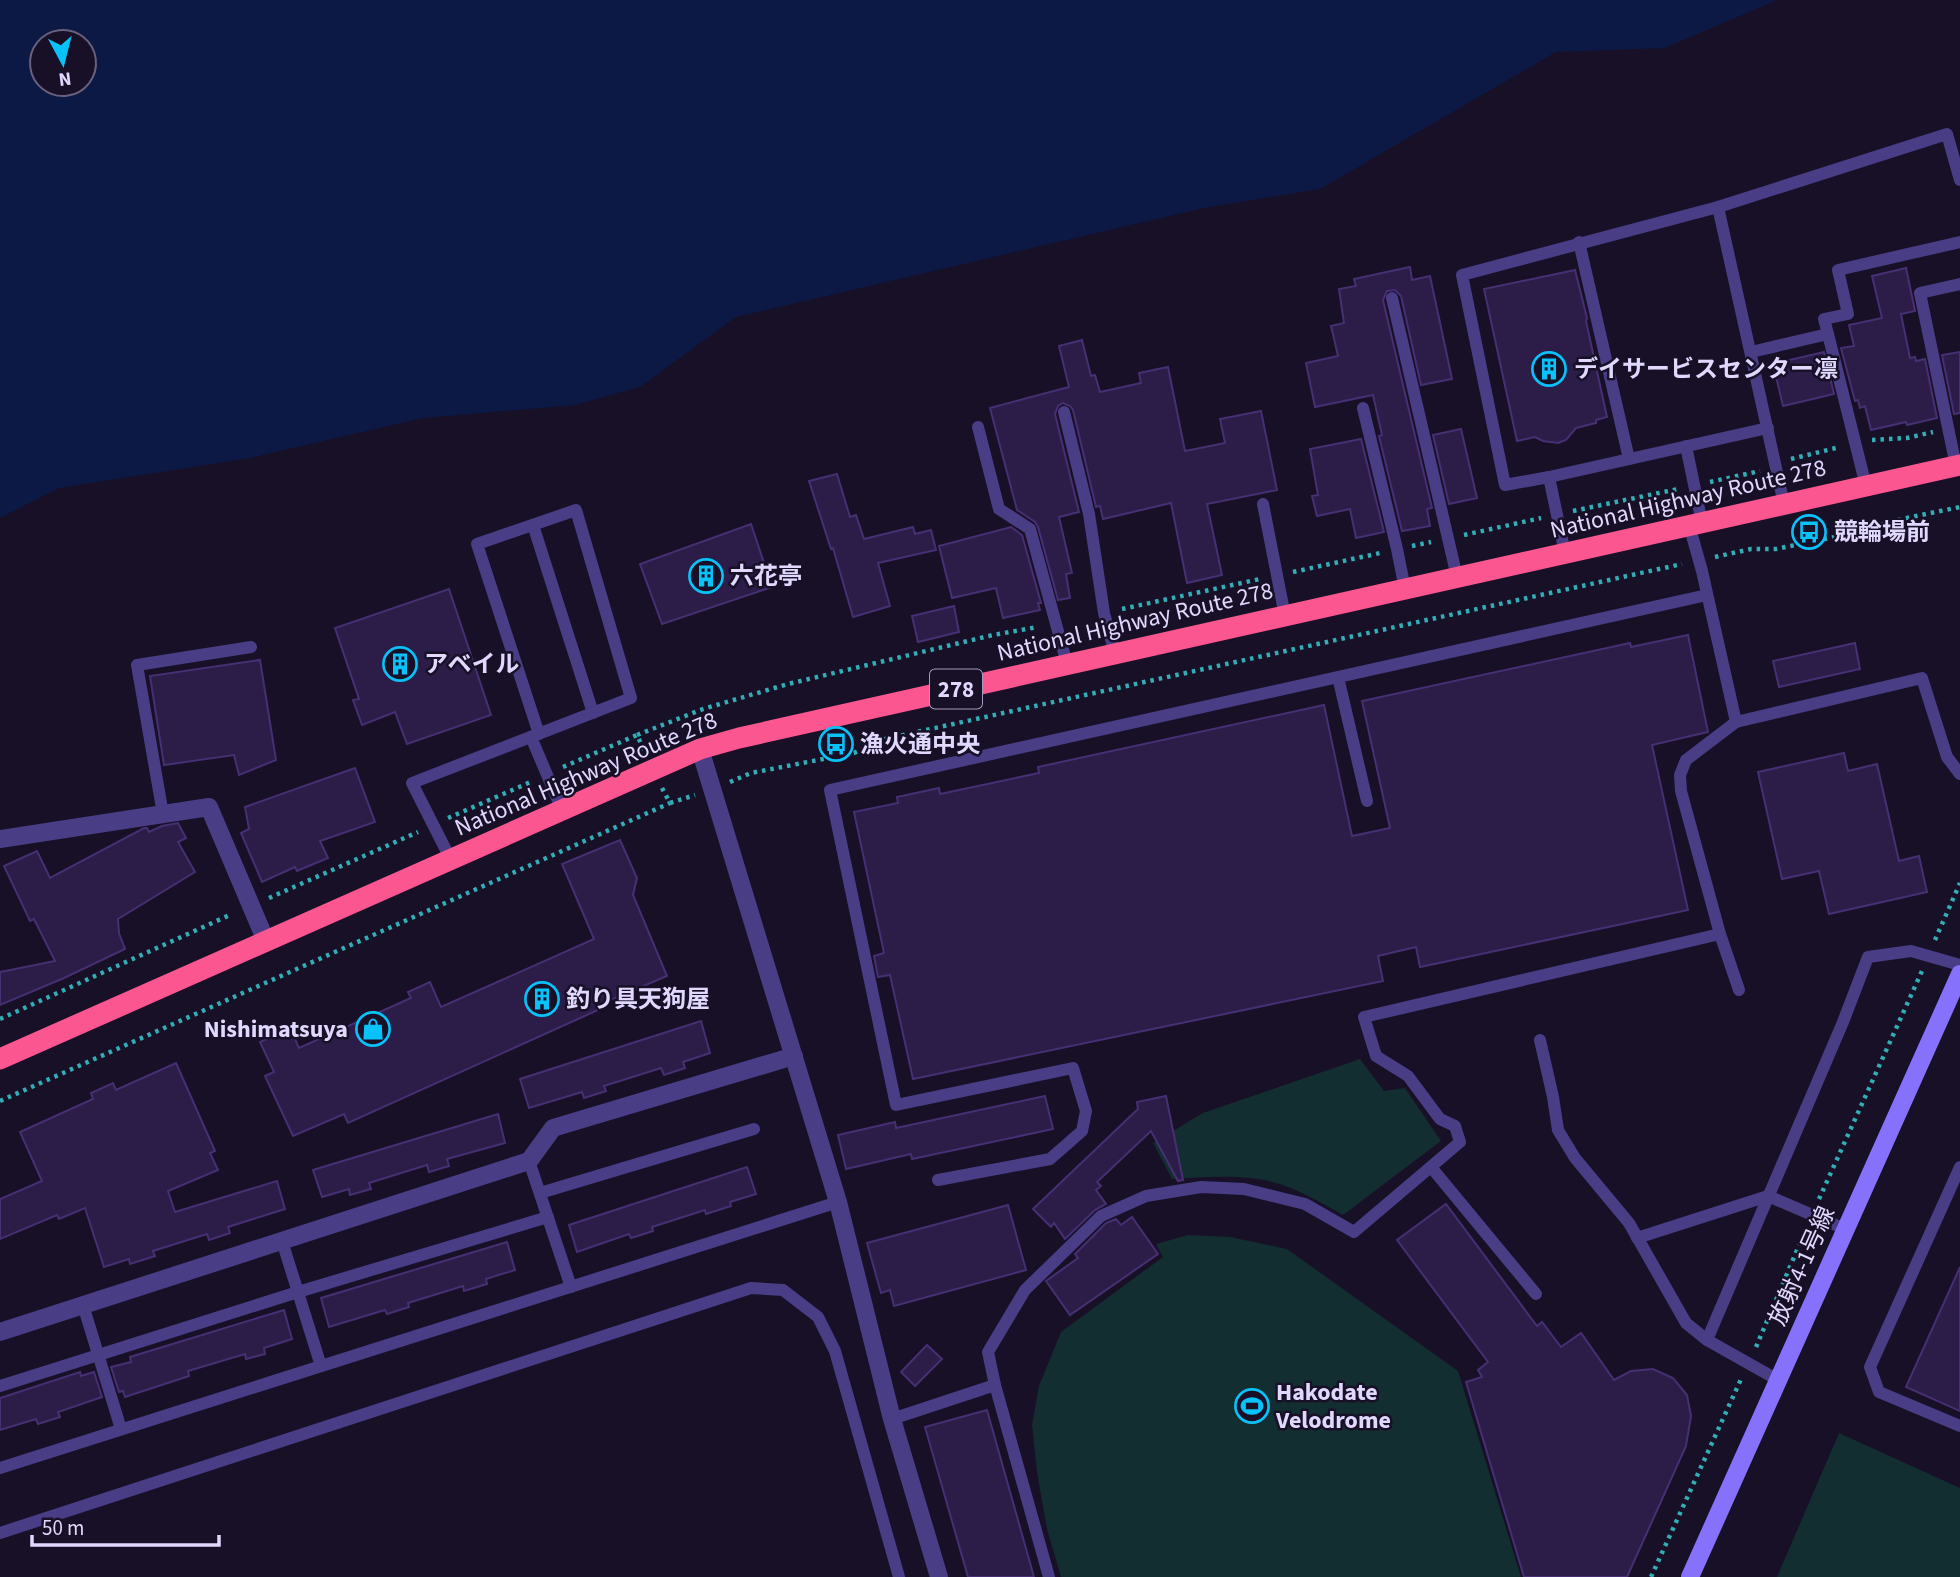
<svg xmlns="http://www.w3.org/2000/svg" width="1960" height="1577" font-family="'Source Sans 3','Noto Sans JP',sans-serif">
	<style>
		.green { fill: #132e31 }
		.water { fill: #0c1945; fill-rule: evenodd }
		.building { fill: #2b1d48; stroke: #462f73; stroke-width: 2 }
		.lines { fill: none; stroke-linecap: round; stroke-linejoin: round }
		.path { stroke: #33aeb7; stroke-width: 4.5; stroke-dasharray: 3.5 5; stroke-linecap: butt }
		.lane { stroke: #493d85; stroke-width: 12 }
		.street { stroke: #493d85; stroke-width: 18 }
		.secondary { stroke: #8671fc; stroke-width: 18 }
		.highway { stroke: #fb5690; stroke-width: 21 }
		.labels { text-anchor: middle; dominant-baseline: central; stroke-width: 5; stroke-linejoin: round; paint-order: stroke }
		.shield { fill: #171027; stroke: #a49cbe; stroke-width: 2 }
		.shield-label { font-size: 23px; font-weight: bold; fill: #e1d8fe }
		.poi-label { font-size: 24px; font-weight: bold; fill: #e1d8fe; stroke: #171027; text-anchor: start }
		.street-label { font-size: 24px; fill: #e1d8fe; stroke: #171027 }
	</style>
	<rect width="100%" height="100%" fill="#171027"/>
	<g class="green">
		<path d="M 1360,1059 L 1384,1091 L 1405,1088 L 1441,1141 L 1343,1215 C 1317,1200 1289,1184 1259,1179 C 1230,1175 1201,1177 1172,1179 L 1153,1143 L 1203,1113 Z"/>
		<path d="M 1188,1235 L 1230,1237 L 1287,1249 L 1458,1371 L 1521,1577 L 1061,1577 L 1047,1529 L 1037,1472 L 1032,1425 L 1039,1386 L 1061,1332 L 1163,1257 L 1156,1244 Z"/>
		<path d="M 1839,1433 L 1960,1488 L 1960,1577 L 1777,1577 Z"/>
	</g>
	<path class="water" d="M 0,0 L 1777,0 L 1665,48 L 1556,52 L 1320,189 L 1204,208 L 736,317 L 640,387 L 575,405 L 423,418 L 250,458 L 59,488 L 0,518 ZM 42,42 L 84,42 L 84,84 L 42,84 Z"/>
	<g class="building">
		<path d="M 1410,267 L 1412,280 L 1430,276 L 1452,379 L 1421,385 L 1401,296 L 1395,290 L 1387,291 L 1383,300 L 1432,508 L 1427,509 L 1430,526 L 1402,531 L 1379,436 L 1382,435 L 1373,395 L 1315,407 L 1306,363 L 1338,356 L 1331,326 L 1344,323 L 1339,289 L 1356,286 L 1354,279 Z"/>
		<path d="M 1906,268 L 1915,311 L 1901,314 L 1910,358 L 1915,357 L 1916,361 L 1925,359 L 1937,418 L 1907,425 L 1906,422 L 1871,430 L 1865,406 L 1860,408 L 1858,400 L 1855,401 L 1841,348 L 1854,346 L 1849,325 L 1882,318 L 1872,276 Z"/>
		<path d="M 1575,270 L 1587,318 L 1586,321 L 1607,417 L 1596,420 L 1596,423 L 1576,428 L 1566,440 L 1558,443 L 1543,441 L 1535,437 L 1517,441 L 1484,289 Z"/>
		<path d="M 1082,340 L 1091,376 L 1095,375 L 1100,392 L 1141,383 L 1139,373 L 1168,367 L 1185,451 L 1225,443 L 1220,419 L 1261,411 L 1277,490 L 1207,504 L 1222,575 L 1187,583 L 1171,503 L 1103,519 L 1100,506 L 1096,507 L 1073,410 L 1070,406 L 1063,403 L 1058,406 L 1055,414 L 1079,512 L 1059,517 L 1072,573 L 1066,574 L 1070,598 L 1058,600 L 1038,527 L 1035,522 L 1017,510 L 990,408 L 1069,387 L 1059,346 Z"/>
		<path d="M 1824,352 L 1834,394 L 1783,406 L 1773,364 Z"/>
		<path d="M 1960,352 L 1960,413 L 1954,414 L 1942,355 Z"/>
		<path d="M 1461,429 L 1477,498 L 1449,504 L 1433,435 Z"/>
		<path d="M 1361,439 L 1384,532 L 1356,538 L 1350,509 L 1317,516 L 1312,496 L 1318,495 L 1310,449 Z"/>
		<path d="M 837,474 L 850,517 L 856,515 L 864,539 L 913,527 L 915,534 L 931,530 L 936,550 L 878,563 L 890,606 L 853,617 L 833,548 L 831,549 L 809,481 Z"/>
		<path d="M 751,524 L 772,587 L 662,624 L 640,564 Z"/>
		<path d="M 1011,527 L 1022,535 L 1041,603 L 1038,603 L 1040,610 L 1003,618 L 996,588 L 952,598 L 939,546 Z"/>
		<path d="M 449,589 L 491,715 L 407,744 L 395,712 L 362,725 L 353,700 L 359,699 L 335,628 Z"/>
		<path d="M 954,606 L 959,632 L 918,642 L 912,616 Z"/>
		<path d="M 1688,635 L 1708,732 L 1652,745 L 1688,910 L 1420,967 L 1416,947 L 1378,956 L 1383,981 L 913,1079 L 890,975 L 878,977 L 874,956 L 884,953 L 854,812 L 898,803 L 897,797 L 939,788 L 940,794 L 1039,773 L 1038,767 L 1324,705 L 1352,836 L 1390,828 L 1362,701 L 1630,643 L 1631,647 Z"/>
		<path d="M 1855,643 L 1860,669 L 1779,687 L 1773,661 Z"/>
		<path d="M 260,660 L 276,760 L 239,775 L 234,755 L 164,765 L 150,676 Z"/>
		<path d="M 1844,753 L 1848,771 L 1877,764 L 1899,861 L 1919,856 L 1927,892 L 1829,914 L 1819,871 L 1782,879 L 1758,772 Z"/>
		<path d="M 355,768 L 375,822 L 320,841 L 328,858 L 297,871 L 295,867 L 262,882 L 241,833 L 249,829 L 245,807 Z"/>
		<path d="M 178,823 L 186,838 L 178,842 L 195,872 L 118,919 L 119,933 L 125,949 L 64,978 L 0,1005 L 0,972 L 55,961 L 34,919 L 30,921 L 4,866 L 37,851 L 50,878 L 144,828 L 147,828 L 149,832 L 162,826 Z"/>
		<path d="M 620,840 L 637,878 L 633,895 L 667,976 L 608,1001 L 609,1005 L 348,1123 L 344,1114 L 293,1136 L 265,1076 L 274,1072 L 260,1042 L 290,1028 L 299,1048 L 411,998 L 408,992 L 430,982 L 441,1007 L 594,939 L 562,864 Z"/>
		<path d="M 701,1021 L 710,1053 L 683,1062 L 685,1068 L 664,1075 L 661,1068 L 604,1086 L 606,1091 L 584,1098 L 582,1092 L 529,1108 L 520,1079 Z"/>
		<path d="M 176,1063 L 215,1151 L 210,1153 L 218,1170 L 168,1191 L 175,1212 L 277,1181 L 285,1209 L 228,1227 L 230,1233 L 209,1240 L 207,1234 L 153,1251 L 155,1256 L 130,1264 L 129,1259 L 104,1267 L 85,1208 L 59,1219 L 57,1215 L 0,1239 L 0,1199 L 42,1181 L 20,1132 L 93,1099 L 91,1093 L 113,1083 L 116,1090 Z"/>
		<path d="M 1045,1096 L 1053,1129 L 912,1159 L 911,1154 L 846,1169 L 838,1135 L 895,1122 L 896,1128 Z"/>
		<path d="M 1166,1096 L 1183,1180 L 1178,1181 L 1151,1131 L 1097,1182 L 1101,1186 L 1096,1190 L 1106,1204 L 1095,1210 L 1065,1239 L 1054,1223 L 1051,1227 L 1033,1209 L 1138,1109 L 1137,1102 Z"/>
		<path d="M 498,1114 L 505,1143 L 447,1159 L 449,1166 L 429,1172 L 427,1165 L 369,1183 L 371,1189 L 350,1195 L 349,1189 L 322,1197 L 313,1170 Z"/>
		<path d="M 747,1167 L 756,1194 L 730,1202 L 731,1206 L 706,1214 L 705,1210 L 652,1227 L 653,1231 L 631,1238 L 629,1234 L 577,1252 L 569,1225 Z"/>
		<path d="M 1446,1204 L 1537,1326 L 1542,1322 L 1561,1347 L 1581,1333 L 1614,1380 L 1631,1371 L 1653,1369 L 1673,1378 L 1687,1395 L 1691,1416 L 1686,1446 L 1627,1577 L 1524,1577 L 1466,1382 L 1482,1377 L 1478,1370 L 1488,1362 L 1397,1240 Z"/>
		<path d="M 1008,1205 L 1026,1270 L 894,1306 L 890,1290 L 881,1293 L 867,1243 Z"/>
		<path d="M 1132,1217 L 1158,1254 L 1070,1315 L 1046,1281 L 1078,1258 L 1075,1254 L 1106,1223 L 1116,1219 L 1121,1225 Z"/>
		<path d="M 507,1242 L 515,1270 L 486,1279 L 487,1284 L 464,1291 L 463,1286 L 408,1303 L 409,1307 L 387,1314 L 385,1310 L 329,1327 L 321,1298 Z"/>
		<path d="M 1960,1267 L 1960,1411 L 1906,1387 Z"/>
		<path d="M 284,1310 L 292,1339 L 264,1348 L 265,1354 L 246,1359 L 245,1354 L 188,1371 L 189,1376 L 125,1397 L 123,1391 L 119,1392 L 111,1367 L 131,1362 L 130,1357 Z"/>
		<path d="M 927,1345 L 942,1359 L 915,1386 L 901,1372 Z"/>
		<path d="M 80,1372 L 81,1376 L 94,1372 L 102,1397 L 58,1412 L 60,1417 L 38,1424 L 36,1419 L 0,1430 L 0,1398 Z"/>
		<path d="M 987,1410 L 1034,1577 L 968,1577 L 925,1427 Z"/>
	</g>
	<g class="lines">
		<g class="path">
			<path d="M 1872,440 L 1907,438 L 1933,432"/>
			<path d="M 1791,459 L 1840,447"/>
			<path d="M 1710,482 L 1760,471"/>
			<path d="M 1573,511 L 1678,489"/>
			<path d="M 1464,535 L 1541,518"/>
			<path d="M 1412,546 L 1431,542"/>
			<path d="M 1715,557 L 1751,549 L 1776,549 L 1864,531 L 1892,521 L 1960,507"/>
			<path d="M 1293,572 L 1380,553"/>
			<path d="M 1122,609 L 1260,579"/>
			<path d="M 637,735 L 703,709 L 788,684 L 993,635 L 1038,627"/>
			<path d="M 563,767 L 637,735 L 645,752"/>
			<path d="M 730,782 L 751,773 L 854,753 L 885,739 L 1682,564"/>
			<path d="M 662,788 L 670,803 L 695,795"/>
			<path d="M 448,818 L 533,781"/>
			<path d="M 269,898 L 418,832"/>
			<path d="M 1935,940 L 1960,883"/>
			<path d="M 0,1019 L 232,914"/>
			<path d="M 0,1101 L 670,803"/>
			<path d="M 1819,1199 L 1922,971"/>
			<path d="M 1756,1347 L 1806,1229"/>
			<path d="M 1651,1577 L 1742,1377"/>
		</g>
		<g class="lane">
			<path d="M 1718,207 L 1784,504"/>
			<path d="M 1579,242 L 1629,459"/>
			<path d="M 1392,298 L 1457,577"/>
			<path d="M 1828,334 L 1866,486"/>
			<path d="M 1751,352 L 1828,334 L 1824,319 L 1848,314 L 1838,270 L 1960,242"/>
			<path d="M 1363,408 L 1397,549 L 1405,589"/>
			<path d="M 1064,412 L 1089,514 L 1104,613 L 1115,654"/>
			<path d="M 978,427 L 999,509 L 1030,529 L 1067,664"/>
			<path d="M 1686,446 L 1702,523"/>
			<path d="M 1956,466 L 1920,293 L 1960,284"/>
			<path d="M 1549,477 L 1505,485 L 1462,275 L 1718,207 L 1947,134 L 1960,180"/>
			<path d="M 1263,504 L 1285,616"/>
			<path d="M 533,525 L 593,713"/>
			<path d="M 1689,525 L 1702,571 L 1736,722 L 1922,678 L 1947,757 L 1960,774"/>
			<path d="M 1565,553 L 1549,477 L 1768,428"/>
			<path d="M 1338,677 L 1367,801"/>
			<path d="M 531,737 L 562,810"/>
			<path d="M 163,814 L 137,665 L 251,647"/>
			<path d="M 451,860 L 412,783 L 631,698 L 576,510 L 477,544 L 539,734"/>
			<path d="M 1720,934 L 1739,990"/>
			<path d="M 1540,1040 L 1553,1097 L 1558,1130 L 1575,1158 L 1629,1223 L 1686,1323 L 1707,1340"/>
			<path d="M 529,1161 L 571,1287"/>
			<path d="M 1431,1167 L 1536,1294"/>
			<path d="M 1960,1167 L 1870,1367 L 1879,1392 L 1960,1426"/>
			<path d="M 938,1180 L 1050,1159 L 1082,1131 L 1086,1111 L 1073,1068 L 896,1105 L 830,790 L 1707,595"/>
			<path d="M 540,1193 L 754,1129"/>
			<path d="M 1637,1238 L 1768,1196 L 1845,1229"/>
			<path d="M 282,1241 L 321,1366"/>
			<path d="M 83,1305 L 121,1429"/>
			<path d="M 1778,1380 L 1707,1340 L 1843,1022 L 1868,957 L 1911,951 L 1960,965"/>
			<path d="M 0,1386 L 298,1292 L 548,1217"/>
			<path d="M 892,1419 L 995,1385"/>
			<path d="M 0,1468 L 838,1202"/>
			<path d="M 0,1533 L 751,1288 L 783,1290 L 818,1317 L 835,1351 L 899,1577"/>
			<path d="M 1049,1577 L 995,1385 L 988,1352 L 1025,1290 L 1101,1216 L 1146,1196 L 1201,1187 L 1244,1189 L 1305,1204 L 1354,1232 L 1460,1142 L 1455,1126 L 1440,1119 L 1408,1076 L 1376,1056 L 1364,1017 L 1720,934 L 1681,791 L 1680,775 L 1686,760 L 1736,722"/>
		</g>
		<g class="street">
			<path d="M 700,749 L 838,1202 L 892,1419 L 939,1577"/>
			<path d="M 0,839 L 209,807 L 266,941"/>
			<path d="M 0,1332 L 529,1161 L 553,1128 L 794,1056"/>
		</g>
		<path class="secondary" d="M 1690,1577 L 1960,974"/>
		<path class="highway" d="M 0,1059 L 700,749 L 739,738 L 1960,465"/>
	</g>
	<defs>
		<g id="building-ring" transform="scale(1.75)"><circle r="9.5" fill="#171027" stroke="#08c2f9" stroke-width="1.5"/><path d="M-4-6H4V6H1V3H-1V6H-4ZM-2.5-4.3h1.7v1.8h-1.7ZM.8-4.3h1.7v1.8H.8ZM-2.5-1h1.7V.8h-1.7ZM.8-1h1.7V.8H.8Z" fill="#08c2f9"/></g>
		<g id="bus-ring" transform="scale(1.75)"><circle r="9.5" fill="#171027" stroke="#08c2f9" stroke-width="1.5"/><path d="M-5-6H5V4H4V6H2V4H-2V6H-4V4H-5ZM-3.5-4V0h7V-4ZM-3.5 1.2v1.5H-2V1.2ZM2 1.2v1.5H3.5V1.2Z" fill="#08c2f9"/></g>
		<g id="shop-ring" transform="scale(1.75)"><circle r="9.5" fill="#171027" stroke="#08c2f9" stroke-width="1.5"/><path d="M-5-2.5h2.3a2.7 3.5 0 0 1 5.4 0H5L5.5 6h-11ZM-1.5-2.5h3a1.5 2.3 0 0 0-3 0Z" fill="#08c2f9"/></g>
		<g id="stadium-ring" transform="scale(1.75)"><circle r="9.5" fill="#171027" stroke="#08c2f9" stroke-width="1.5"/><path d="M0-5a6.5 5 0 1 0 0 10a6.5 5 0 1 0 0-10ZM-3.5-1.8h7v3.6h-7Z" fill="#08c2f9"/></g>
	</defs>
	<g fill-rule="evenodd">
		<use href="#building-ring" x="1549" y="369"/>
		<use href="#bus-ring" x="1809" y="532"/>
		<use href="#building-ring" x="706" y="576"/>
		<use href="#building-ring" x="400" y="664"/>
		<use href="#bus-ring" x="836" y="744"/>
		<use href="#building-ring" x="542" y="999"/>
		<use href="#shop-ring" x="373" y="1029"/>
		<use href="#stadium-ring" x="1252" y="1406"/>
	</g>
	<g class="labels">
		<rect class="shield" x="930" y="669.5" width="52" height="39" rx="5"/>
		<g class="shield-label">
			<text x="956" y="689">278</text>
		</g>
		<g class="poi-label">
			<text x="1574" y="369">デイサービスセンター凛</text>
			<text x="1834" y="532">競輪場前</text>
			<text x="730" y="576">六花亭</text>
			<text x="424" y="664">アベイル</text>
			<text x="860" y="744">漁火通中央</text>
			<text x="566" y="999">釣り具天狗屋</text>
			<text x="348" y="1029" text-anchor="end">Nishimatsuya</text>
			<text x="1276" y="1392">Hakodate<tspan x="1276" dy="28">Velodrome</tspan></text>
		</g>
		<g class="street-label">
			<text transform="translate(1688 499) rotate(-13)">National Highway Route 278</text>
			<text transform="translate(1135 622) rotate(-13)">National Highway Route 278</text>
			<text transform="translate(586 774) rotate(-23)">National Highway Route 278</text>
			<text transform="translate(1802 1266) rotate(-66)">放射4-1号線</text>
		</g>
	</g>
	<g transform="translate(63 63) rotate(173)"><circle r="33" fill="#171027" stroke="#68607d" stroke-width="2"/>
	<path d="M0-5L12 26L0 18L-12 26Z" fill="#08c2f9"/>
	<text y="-10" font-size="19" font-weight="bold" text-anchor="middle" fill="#e1d8fe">N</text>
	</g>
	<path d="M32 1535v10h187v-10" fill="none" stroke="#e1d8fe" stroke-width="3.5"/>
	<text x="42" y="1535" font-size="21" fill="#e1d8fe" stroke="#171027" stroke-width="5" paint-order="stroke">50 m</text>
</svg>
